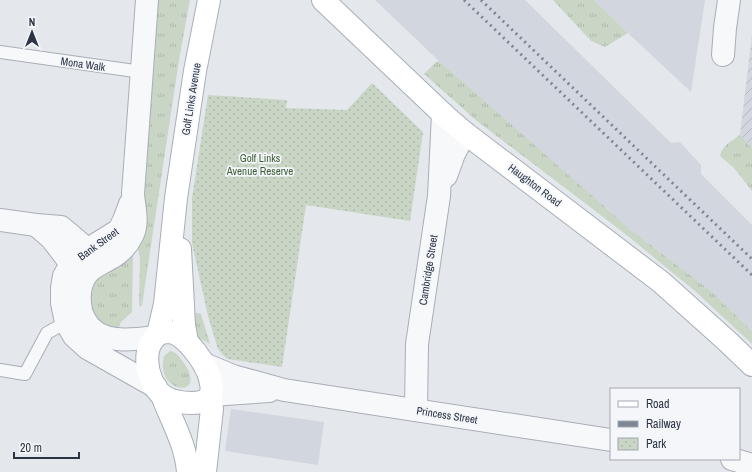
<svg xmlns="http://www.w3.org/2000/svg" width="752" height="472" font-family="'Archivo Narrow',sans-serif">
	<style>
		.built { fill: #d2d6de }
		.industrial { fill: url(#industrial-furrows) }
		.grass { fill: url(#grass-tufts) }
		.park { fill: url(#park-dots) }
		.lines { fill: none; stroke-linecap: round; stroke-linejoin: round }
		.lane-casing { stroke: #a9aeb7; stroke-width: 14 }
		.street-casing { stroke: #a9aeb7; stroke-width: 24 }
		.secondary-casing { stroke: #a9aeb7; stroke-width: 24 }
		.lane { stroke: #f7f8fa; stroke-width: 12 }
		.street { stroke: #f7f8fa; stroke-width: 22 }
		.secondary { stroke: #fff; stroke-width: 22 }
		.rail { stroke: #7d8696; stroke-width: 3; stroke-dasharray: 2 4; stroke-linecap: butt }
		.labels { text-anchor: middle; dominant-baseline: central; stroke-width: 3.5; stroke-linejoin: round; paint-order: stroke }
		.street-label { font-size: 11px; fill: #2b3445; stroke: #f4f6f9 }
		.park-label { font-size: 11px; fill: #3f6138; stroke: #f4f6f9 }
	</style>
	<defs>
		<pattern id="industrial-furrows" width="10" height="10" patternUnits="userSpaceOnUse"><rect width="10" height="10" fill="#d2d6de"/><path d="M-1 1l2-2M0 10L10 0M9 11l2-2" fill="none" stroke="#b4b8c0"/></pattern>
		<pattern id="grass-tufts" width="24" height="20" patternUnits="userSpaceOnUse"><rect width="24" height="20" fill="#c9d6c5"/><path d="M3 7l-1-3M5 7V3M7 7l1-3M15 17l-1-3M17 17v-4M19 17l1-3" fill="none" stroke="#adb8ab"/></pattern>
		<pattern id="park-dots" width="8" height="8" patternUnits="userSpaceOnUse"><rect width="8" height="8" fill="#c9d6c5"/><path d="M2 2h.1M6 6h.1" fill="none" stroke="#adb8ab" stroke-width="1.8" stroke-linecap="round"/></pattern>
	</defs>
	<rect width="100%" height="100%" fill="#e4e7ec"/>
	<g class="built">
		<path d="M 375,0 L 525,0 L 671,143 L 680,142 L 701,165 L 701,174 L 752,225 L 752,331 L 711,291 L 631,230 L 500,116 L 439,61 Z"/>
		<path d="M 594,0 L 705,0 L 691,92 L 628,33 Z"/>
		<path d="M 231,409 L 324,422 L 318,465 L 225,451 Z"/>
	</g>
	<path class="industrial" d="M 752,35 L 752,148 L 740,135 Z"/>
	<g class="grass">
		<path d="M 158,0 L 190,0 L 179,60 L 142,305 L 140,307 L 139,305 L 140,256 L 138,250 L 136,248 Z"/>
		<path d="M 553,0 L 594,0 L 628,33 L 605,47 L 591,41 Z"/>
		<path d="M 439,61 L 631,230 L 711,291 L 752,331 L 752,344 L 695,291 L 624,233 L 477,121 L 424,74 L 436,62 Z"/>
		<path d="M 740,135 L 752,148 L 752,191 L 734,168 L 720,156 C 722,146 731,141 740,135 Z"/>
		<path d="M 132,253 L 133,254 L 132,312 L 121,322 L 118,330 L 98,323 L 87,300 L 88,295 L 97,277 Z"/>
		<path d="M 192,313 L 198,313 L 201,314 L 210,344 L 194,335 Z"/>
		<path d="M 170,351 C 177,352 180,358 184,363 C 209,400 154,394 164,356 Z"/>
	</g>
	<path class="park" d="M 372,83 L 423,132 L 410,221 L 306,205 L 282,367 L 228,359 L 224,356 L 218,349 L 208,316 L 192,243 L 192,198 L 208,95 L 287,100 L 286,108 L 347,110 Z"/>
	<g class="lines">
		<g class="lane-casing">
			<g id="lane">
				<path d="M 0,52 L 142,72"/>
				<path d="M 0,370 L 25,374 L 47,333 L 70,320"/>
			</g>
		</g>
		<g class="street-casing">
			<g id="street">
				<path d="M 147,0 L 133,194 C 134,208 139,223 132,236 C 127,246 119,254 109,259 C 101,264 92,267 87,274 C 80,283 79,293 80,303 C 80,310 82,315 85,320 C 98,345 132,340 154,337"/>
				<path d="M 723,55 L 725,28 L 729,0"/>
				<path d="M 446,176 L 454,154 L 465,133"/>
				<path d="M 130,204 L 124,220 L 119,230 L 85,251 L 71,264 L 64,276 L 62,288 L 62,303 L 66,322 L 74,336 L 87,348 L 156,387"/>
				<path d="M 0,220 L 36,225 L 61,227 L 81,244 L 85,251 L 91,265"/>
				<path d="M 36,225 L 52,239 L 71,264 L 83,272"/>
				<path d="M 204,364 L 233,376 L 284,390 L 611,440"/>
				<path d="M 211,395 L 269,391"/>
				<path d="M 416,410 L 417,344 L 439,196 L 443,114"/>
				<path d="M 732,459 L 752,465"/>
			</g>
		</g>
		<g class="secondary-casing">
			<g id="secondary">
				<path d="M 323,0 L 443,114 L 465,133 L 661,282 L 727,341 L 752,365"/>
				<path d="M 180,249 L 184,325 L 187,342"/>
				<path d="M 164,332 C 167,332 171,332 174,333 C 188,338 207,365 210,379 C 212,385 212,389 211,395 C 207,402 200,403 192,403 C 182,403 171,402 162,395 C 145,381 139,340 164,332 Z"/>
				<path d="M 158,334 L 165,304 L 176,198 L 195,71 L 209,0"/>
				<path d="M 162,395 C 171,420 186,444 188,472"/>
				<path d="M 205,472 L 212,409 L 210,397"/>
			</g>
		</g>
		<use href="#lane" class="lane"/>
		<use href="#street" class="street"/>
		<use href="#secondary" class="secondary"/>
		<g class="rail">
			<path d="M 464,0 L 752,275"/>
			<path d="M 481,0 L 752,259"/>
		</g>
	</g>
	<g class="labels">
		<g class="street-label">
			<text transform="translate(83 64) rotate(8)">Mona Walk</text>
			<text transform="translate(191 99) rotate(-81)">Golf Links Avenue</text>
			<text transform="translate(535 185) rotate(37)">Haughton Road</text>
			<text transform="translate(98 244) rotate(-36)">Bank Street</text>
			<text transform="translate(428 270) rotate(-81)">Cambridge Street</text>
			<text transform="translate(447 415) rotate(9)">Princess Street</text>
		</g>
		<g class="park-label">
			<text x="260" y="158">Golf Links<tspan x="260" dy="13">Avenue Reserve</tspan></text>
		</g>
	</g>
	<rect x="610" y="388" width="130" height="72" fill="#f4f6f9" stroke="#a4a8b1"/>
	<rect x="618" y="401" width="20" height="6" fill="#ffffff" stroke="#a4a8b1"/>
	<text x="646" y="408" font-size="12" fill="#2b3445">Road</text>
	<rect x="618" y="421" width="20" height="6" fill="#7d8696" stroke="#a4a8b1"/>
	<text x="646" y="428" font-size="12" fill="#2b3445">Railway</text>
	<rect x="618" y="438" width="20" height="12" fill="url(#park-dots)" stroke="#a4a8b1"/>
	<text x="646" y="448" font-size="12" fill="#2b3445">Park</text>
	<g transform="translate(32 32)" stroke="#f4f6f9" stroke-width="3" paint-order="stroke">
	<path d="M0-3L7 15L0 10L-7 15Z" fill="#2b3445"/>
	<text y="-6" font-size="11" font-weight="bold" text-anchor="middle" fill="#2b3445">N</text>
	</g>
	<path d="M14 452v6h65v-6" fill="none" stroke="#2b3445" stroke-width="2"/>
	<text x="20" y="452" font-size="12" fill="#2b3445" stroke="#f4f6f9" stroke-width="3" paint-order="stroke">20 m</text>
</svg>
